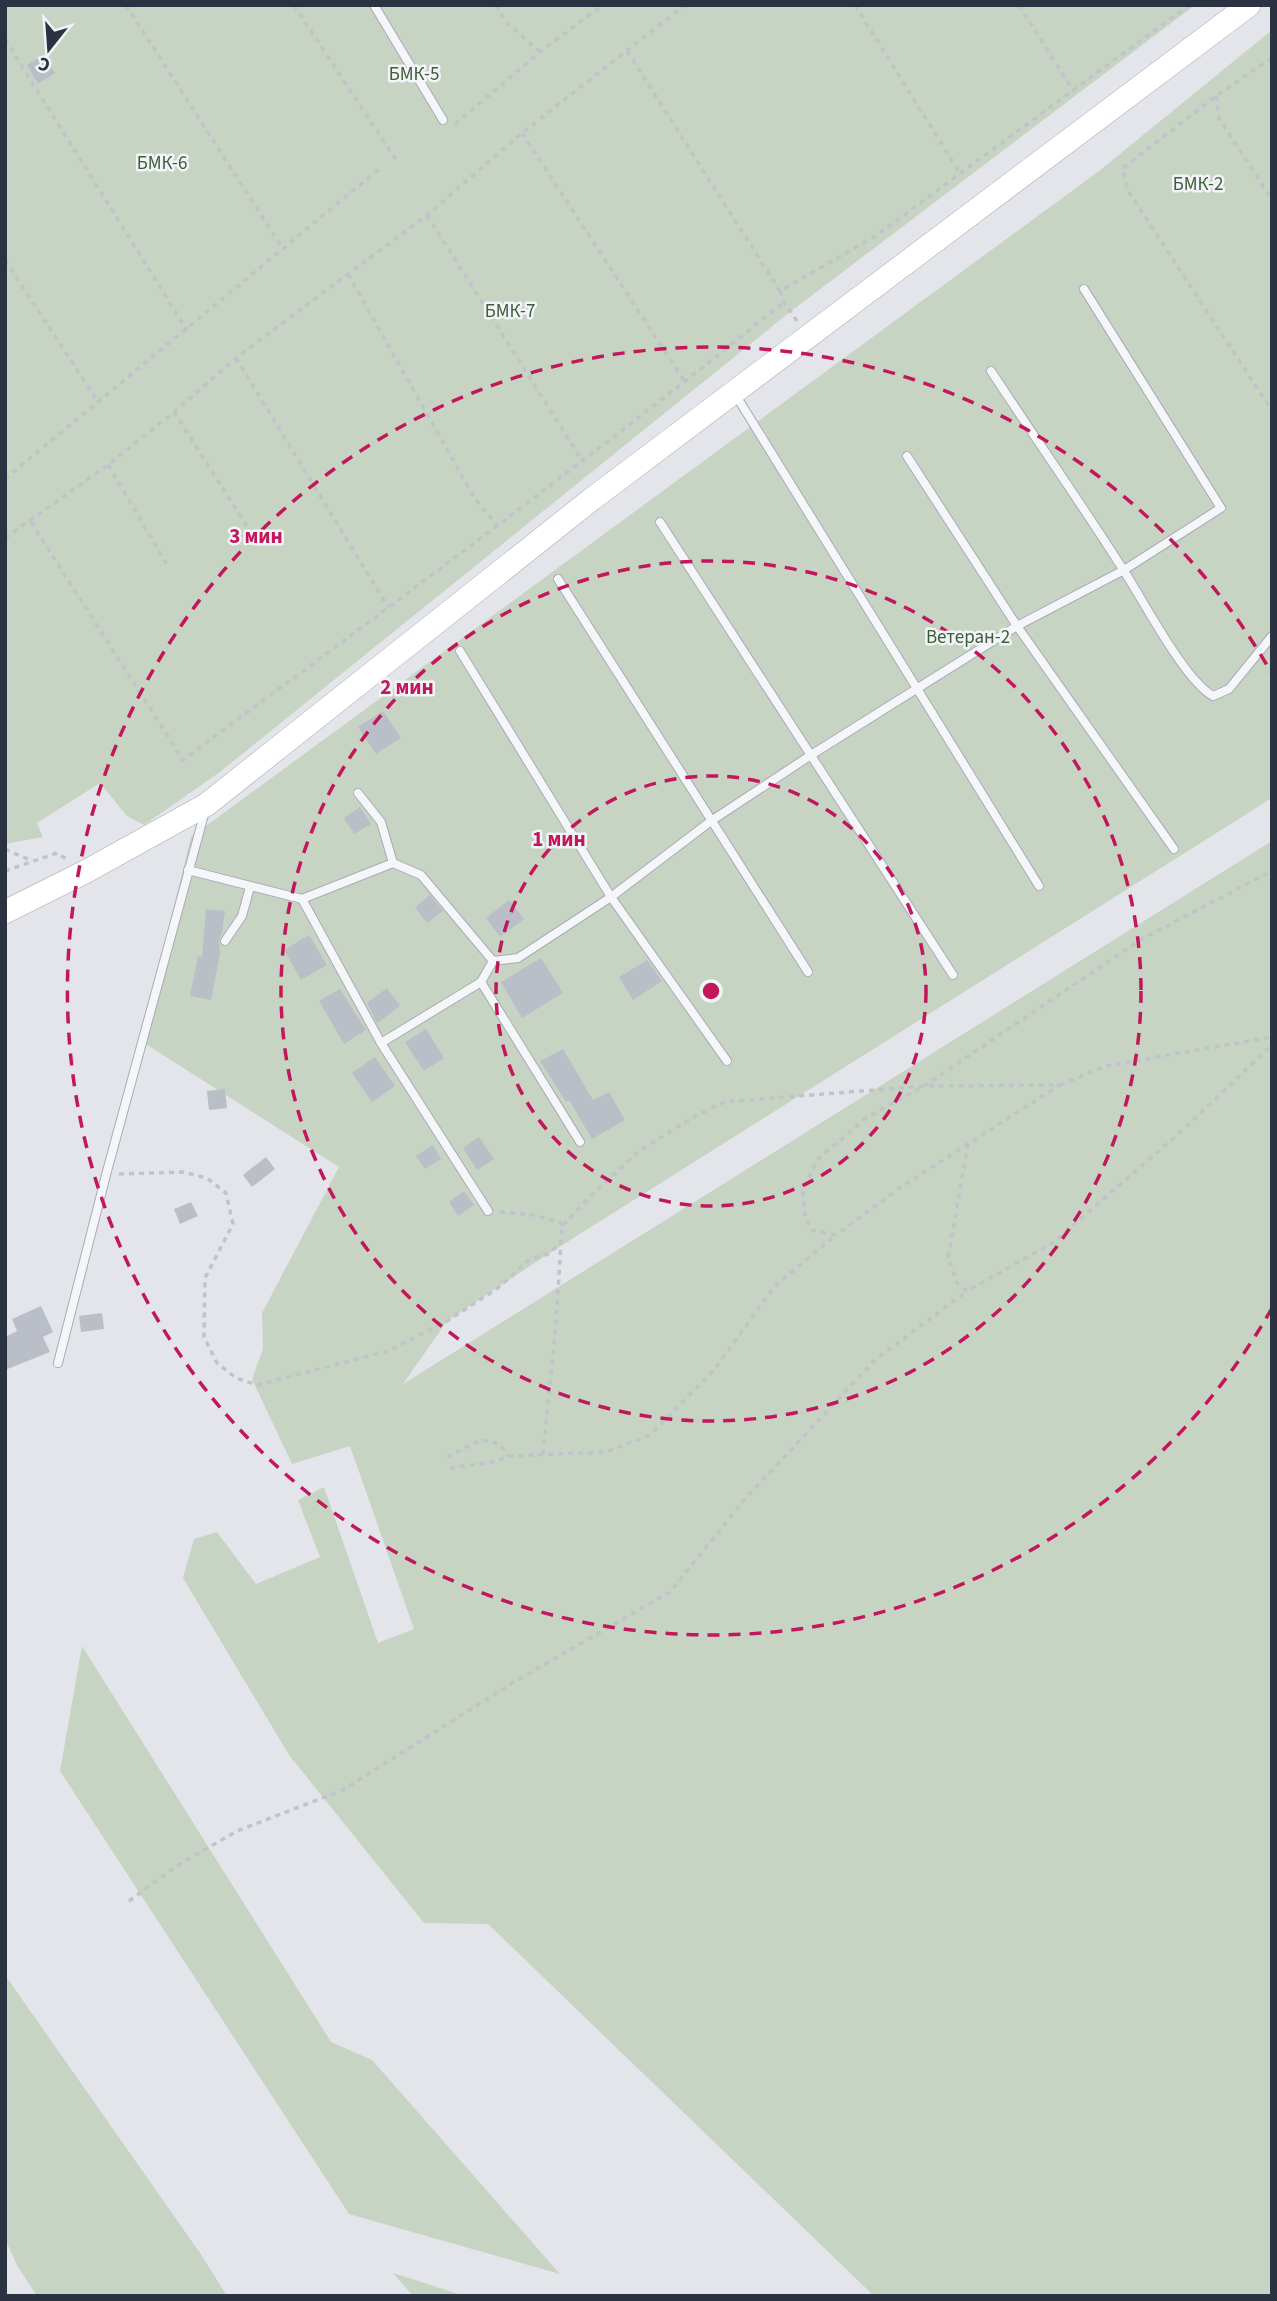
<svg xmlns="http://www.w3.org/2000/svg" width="1277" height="2301" font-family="'Source Sans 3',sans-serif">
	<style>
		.green { fill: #c7d4c4 }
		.building { fill: #babec7 }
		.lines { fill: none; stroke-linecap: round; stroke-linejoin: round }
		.lane-casing { stroke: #a8acb4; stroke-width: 10 }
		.secondary-casing { stroke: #a8acb4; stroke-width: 24 }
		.path { stroke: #c0c3c9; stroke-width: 3.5; stroke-dasharray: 5 5; stroke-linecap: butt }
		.lane { stroke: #f5f6f9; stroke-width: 8 }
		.secondary { stroke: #fff; stroke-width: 23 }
		.ring { fill: none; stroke: #c2185b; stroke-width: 3.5; stroke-dasharray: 12 9 }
		.labels { text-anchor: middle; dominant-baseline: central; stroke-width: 5; stroke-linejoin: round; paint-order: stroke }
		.park-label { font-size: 19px; fill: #3e5d39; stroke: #f2f4f7 }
		.centre { fill: #c2185b; stroke: #f2f4f7; stroke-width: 3.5 }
		.ring-label { font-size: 21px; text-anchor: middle; font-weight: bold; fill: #c2185b; stroke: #f2f4f7; stroke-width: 5; stroke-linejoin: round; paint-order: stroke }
	</style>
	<rect width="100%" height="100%" fill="#e3e5ea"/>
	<g class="green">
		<path d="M 5,5 L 1195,5 L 790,312 L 220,772 L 144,825 L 127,816 L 100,783 L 37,823 L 43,837 L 5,844 Z"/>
		<path d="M 1272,30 L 1272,798 L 548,1254 L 447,1321 L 403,1384 L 1272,841 L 1272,2296 L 874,2296 L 488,1924 L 424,1923 L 289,1755 L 183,1578 L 194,1539 L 217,1532 L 256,1584 L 320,1557 L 298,1500 L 324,1487 L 378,1643 L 414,1629 L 350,1446 L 292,1464 L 252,1379 L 263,1349 L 262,1313 L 339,1167 L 141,1041 L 191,837 L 1099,171 Z"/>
		<path d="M 82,1646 L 331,2042 L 372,2060 L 560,2274 L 349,2214 L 60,1771 Z"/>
		<path d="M 5,1975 L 200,2253 L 227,2296 L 37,2296 L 18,2267 L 5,2239 Z"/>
		<path d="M 393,2273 L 465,2296 L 413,2296 Z"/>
	</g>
	<g class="building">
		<path d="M 43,55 L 55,73 L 38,84 L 27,65 Z"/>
		<path d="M 383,711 L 401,738 L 376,754 L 358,727 Z"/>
		<path d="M 360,807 L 371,824 L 354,834 L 344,818 Z"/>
		<path d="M 430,895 L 443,911 L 427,923 L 415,907 Z"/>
		<path d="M 509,900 L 524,919 L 500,937 L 486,918 Z"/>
		<path d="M 206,909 L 225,911 L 222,933 L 219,940 L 220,953 L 211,1000 L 190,996 L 198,956 L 202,957 Z"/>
		<path d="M 309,935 L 327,965 L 301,980 L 284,950 Z"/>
		<path d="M 541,958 L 563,993 L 522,1018 L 501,982 Z"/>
		<path d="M 647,960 L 662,981 L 633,1000 L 619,977 Z"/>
		<path d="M 387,988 L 400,1006 L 377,1023 L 367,1003 Z"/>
		<path d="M 340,989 L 366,1030 L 344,1044 L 319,1001 Z"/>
		<path d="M 426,1029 L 444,1058 L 424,1071 L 405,1042 Z"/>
		<path d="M 563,1049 L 593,1100 L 609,1092 L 625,1120 L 592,1139 L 569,1100 L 566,1102 L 540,1061 Z"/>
		<path d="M 375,1057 L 395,1086 L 372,1102 L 352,1073 Z"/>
		<path d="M 225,1089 L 227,1108 L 209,1110 L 207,1091 Z"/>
		<path d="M 479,1137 L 494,1159 L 477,1170 L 463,1148 Z"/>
		<path d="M 433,1145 L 441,1159 L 425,1169 L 416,1156 Z"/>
		<path d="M 266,1157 L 275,1169 L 252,1187 L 243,1175 Z"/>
		<path d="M 464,1191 L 474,1205 L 458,1216 L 449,1202 Z"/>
		<path d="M 191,1202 L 198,1216 L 180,1224 L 174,1209 Z"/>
		<path d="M 41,1306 L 53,1332 L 43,1337 L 50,1352 L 5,1370 L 5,1337 L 17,1331 L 12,1319 Z"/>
		<path d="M 102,1313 L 104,1329 L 81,1332 L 79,1316 Z"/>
	</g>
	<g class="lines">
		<g class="lane-casing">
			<g id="lane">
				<path d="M 374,5 L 443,120"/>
				<path d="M 991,371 C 1035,438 1081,503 1124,571 C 1143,600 1185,681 1213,696 L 1229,689 L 1272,636"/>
				<path d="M 735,394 L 1039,886"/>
				<path d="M 907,456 L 1017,626 L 1174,849"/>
				<path d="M 660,522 L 953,975"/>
				<path d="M 558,579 L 808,972"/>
				<path d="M 460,651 L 611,897 L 727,1061"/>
				<path d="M 358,793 L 381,822 L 393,863"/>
				<path d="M 188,870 L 302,899 L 393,863 L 421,875 L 493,961 L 518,958 L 611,897 L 711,821 L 811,755 L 1017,626 L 1124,570 L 1221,508 L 1084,289"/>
				<path d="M 302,899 L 381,1043 L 488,1211"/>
				<path d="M 225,941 L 242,916 L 250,887"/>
				<path d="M 481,982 L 580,1142"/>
				<path d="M 381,1043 L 481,982 L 493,961"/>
				<path d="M 58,1363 L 106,1175 L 205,811"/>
			</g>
		</g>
		<g class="secondary-casing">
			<path id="secondary" d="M 5,912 L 85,872 L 206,805 L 592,499 L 1249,5"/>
		</g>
		<g class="path">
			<path d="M 126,5 L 283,249"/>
			<path d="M 294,5 L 396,160"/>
			<path d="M 496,5 L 506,22 L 540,52"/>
			<path d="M 855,5 L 961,175"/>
			<path d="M 1019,5 L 1074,92"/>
			<path d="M 5,39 L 187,330"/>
			<path d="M 627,51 L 780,291"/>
			<path d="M 1272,58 L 1216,96 L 1123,168 L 1127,189 L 1272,411"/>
			<path d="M 1216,96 L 1219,118 L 1272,200"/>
			<path d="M 455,124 L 540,52 L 603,5"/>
			<path d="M 522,133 L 685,382"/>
			<path d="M 427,215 L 581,459"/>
			<path d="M 5,260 L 98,402"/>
			<path d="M 348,274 L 475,499 L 498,526"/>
			<path d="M 797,321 L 784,302 L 780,291 L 874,237 L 1189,5"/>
			<path d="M 236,358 L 388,607"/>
			<path d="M 174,412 L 252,534"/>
			<path d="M 108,465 L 168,566"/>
			<path d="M 5,479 L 379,169"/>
			<path d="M 31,522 L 183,760 C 385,610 588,461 784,302"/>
			<path d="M 5,538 L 108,465 L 174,412 L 236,358 L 427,215 L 522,133 L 685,5"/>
			<path d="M 5,849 L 32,861"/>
			<path d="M 5,871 L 57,853 L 66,859"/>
			<path d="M 1060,1085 L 1106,1066 L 1272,1037"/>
			<path d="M 968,1144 L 948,1258 L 957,1283 L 967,1291 L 1054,1242 L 1184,1129 L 1272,1045"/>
			<path d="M 119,1174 L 183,1172 L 207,1178 L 226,1193 L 233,1224 L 205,1278 L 204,1337 L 217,1363 L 236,1378 L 257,1385 L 388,1351 L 447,1321 L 498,1288 L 530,1259 L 548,1254 L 561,1243"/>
			<path d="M 500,1212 L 534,1215 L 561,1223 L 562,1226"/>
			<path d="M 543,1454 L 556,1324 L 562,1226 L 601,1186 L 639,1151 L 692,1118 L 724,1102 L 924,1086 L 1060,1085 L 901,1187 L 836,1235"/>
			<path d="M 447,1457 L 481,1440 L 500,1444 L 507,1456"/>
			<path d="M 450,1468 L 498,1461 L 507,1456 L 606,1452 L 650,1435 L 714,1370 L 774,1287 L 836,1235 L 811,1230 L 804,1212 L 803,1191 L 817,1160 L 866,1118 L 924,1086 L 1140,940 L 1272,871"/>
			<path d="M 129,1901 L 178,1865 L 237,1831 L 343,1790 L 514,1682 L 670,1592 L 745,1499 L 875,1360 L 967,1291"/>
		</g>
		<use href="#lane" class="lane"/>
		<use href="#secondary" class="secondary"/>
	</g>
	<g class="ring">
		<circle cx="711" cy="991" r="215"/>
		<circle cx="711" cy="991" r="430"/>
		<path d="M1272 1308A644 644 0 1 1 1272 674"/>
	</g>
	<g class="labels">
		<g class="park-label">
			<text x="414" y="74">БМК-5</text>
			<text x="162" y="163">БМК-6</text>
			<text x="1198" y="184">БМК-2</text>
			<text x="510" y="311">БМК-7</text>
			<text x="968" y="637">Ветеран-2</text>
		</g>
	</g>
	<circle cx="711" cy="991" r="10" class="centre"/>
	<g class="ring-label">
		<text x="256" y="543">3 мин</text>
		<text x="407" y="694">2 мин</text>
		<text x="559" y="846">1 мин</text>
	</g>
	<rect width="1277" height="2301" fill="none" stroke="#2b3241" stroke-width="14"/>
	<g transform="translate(49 49) rotate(197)" stroke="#f2f4f7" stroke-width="5" paint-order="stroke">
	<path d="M0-5L12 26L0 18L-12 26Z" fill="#2b3241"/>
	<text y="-10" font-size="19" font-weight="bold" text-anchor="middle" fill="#2b3241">С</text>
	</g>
</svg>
